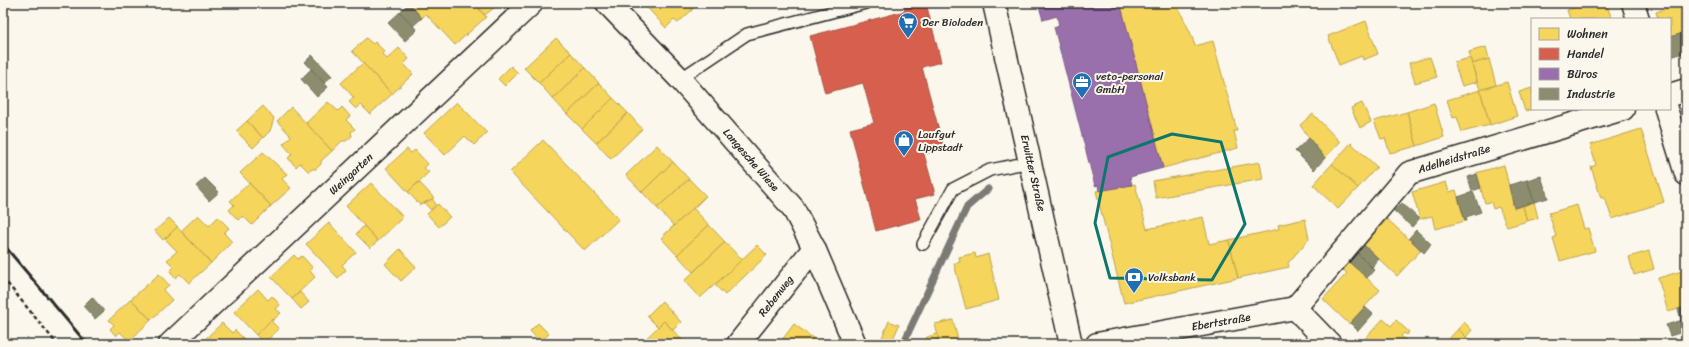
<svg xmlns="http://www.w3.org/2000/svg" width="1689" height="347" font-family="Sriracha,sans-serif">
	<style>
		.homes { fill: #f6d55c; stroke: #b9a24d }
		.shops { fill: #d6604d; stroke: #a35043 }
		.offices { fill: #9970ab; stroke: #785b85 }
		.industry { fill: #8c8c6e; stroke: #6f6f5a }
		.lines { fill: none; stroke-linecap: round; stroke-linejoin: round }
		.stream { stroke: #7b7a75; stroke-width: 7 }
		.service-casing { stroke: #2b2b2b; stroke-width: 14 }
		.minor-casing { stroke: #2b2b2b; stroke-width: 25 }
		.tertiary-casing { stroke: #2b2b2b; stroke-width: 25 }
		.path { stroke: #2b2b2b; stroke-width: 2.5; stroke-dasharray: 4 3; stroke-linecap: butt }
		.service { stroke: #fbf7ec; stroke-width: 11 }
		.minor { stroke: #fbf7ec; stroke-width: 22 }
		.tertiary { stroke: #fbf7ec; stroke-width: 22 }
		.rail { stroke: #2b2b2b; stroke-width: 3 }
		.marked { fill: none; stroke: #0f766e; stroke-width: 3; stroke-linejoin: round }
		.labels { text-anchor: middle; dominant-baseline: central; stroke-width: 4; stroke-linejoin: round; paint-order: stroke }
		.poi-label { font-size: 11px; fill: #2b2b2b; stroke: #fbf7ec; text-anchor: start }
		.street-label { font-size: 11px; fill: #2b2b2b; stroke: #fbf7ec }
	</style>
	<rect width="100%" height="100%" fill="#fbf7ec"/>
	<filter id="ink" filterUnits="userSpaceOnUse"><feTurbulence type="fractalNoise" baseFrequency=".025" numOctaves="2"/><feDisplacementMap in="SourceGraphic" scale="8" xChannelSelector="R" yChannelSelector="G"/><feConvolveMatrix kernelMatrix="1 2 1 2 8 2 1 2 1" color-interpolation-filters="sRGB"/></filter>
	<g filter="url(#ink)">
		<g class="homes">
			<path d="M 409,3 L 486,3 L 479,9 L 486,17 L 455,45 L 426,14 L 422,18 Z"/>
			<path d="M 486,3 L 500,3 L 485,15 L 479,9 Z"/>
			<path d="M 643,3 L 686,3 L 693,9 L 678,23 L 674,20 L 666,28 Z"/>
			<path d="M 1130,3 L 1176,3 L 1191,34 L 1195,46 L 1213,41 L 1237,131 L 1234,131 L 1238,148 L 1163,168 L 1121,6 Z"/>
			<path d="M 1589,3 L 1606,3 L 1612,19 L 1570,19 L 1567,10 Z"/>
			<path d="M 1682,3 L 1686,3 L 1686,32 L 1670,37 L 1670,19 L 1658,19 L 1656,12 Z"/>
			<path d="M 1366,21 L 1378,54 L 1363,60 L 1362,56 L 1339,65 L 1328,36 Z"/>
			<path d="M 366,38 L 373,44 L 375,42 L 385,52 L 382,54 L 387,59 L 399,48 L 409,59 L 404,64 L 413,74 L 392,94 L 352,51 Z"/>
			<path d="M 556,38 L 571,53 L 539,83 L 524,68 Z"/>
			<path d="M 1486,47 L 1489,59 L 1472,64 L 1469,52 Z"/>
			<path d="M 571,53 L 585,68 L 553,99 L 539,83 Z"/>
			<path d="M 1430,57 L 1437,77 L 1415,83 L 1409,63 Z"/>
			<path d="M 1470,58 L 1477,82 L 1462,86 L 1454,62 Z"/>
			<path d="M 1489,59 L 1496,85 L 1480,90 L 1472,64 Z"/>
			<path d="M 363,63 L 392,94 L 370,114 L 361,105 L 356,109 L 349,102 L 354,98 L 341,83 Z"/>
			<path d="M 511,66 L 518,73 L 505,86 L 498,79 Z"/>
			<path d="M 585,68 L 599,83 L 567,114 L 553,99 Z"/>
			<path d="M 1507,82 L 1517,116 L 1490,125 L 1480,90 Z"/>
			<path d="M 599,83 L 613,98 L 582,129 L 567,114 Z"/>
			<path d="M 1532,88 L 1533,109 L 1525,111 L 1519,92 Z"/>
			<path d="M 1480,90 L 1490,125 L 1462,132 L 1457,117 L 1453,118 L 1447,100 Z"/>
			<path d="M 613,98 L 628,113 L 596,143 L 582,129 Z"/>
			<path d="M 328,102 L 338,111 L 342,107 L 350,116 L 346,120 L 355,129 L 351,132 L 352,136 L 346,141 L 342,141 L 332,151 L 306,123 Z"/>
			<path d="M 457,102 L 487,133 L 474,145 L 465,136 L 445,155 L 424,133 Z"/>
			<path d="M 1362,103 L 1371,122 L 1360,128 L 1351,108 Z"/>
			<path d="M 1434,103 L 1444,137 L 1417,146 L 1407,112 Z"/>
			<path d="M 263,106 L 274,118 L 270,131 L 263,138 L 247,121 Z"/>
			<path d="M 291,107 L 332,151 L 321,161 L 321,164 L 316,169 L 312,169 L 309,172 L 300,163 L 296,167 L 288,158 L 292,154 L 283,144 L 291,136 L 277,121 Z"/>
			<path d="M 1407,112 L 1417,146 L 1390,153 L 1385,138 L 1381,139 L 1374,121 Z"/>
			<path d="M 628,113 L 642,129 L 611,159 L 596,143 Z"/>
			<path d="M 1313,114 L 1340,142 L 1325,158 L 1317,150 L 1300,125 Z"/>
			<path d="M 247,121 L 263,138 L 253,148 L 236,131 Z"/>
			<path d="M 1641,129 L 1664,202 L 1612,219 L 1605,198 L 1601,198 L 1591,167 L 1596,165 L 1590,145 Z"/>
			<path d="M 543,140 L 619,219 L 585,251 L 510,172 Z"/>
			<path d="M 1351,143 L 1377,167 L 1358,188 L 1332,164 Z"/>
			<path d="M 657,145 L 673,162 L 642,192 L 626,175 Z"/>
			<path d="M 407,149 L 411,153 L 415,150 L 428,164 L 424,168 L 429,172 L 408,192 L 386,168 Z"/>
			<path d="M 263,152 L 287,174 L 282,179 L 291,188 L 271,206 L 240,173 Z"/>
			<path d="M 673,162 L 689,179 L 657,208 L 642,192 Z"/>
			<path d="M 1260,162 L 1263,179 L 1156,198 L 1153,181 Z"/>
			<path d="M 1332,164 L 1358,188 L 1338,209 L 1313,185 Z"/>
			<path d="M 1504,165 L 1514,208 L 1523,206 L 1527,221 L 1507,227 L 1499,207 L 1493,209 L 1491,202 L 1485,203 L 1476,173 Z"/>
			<path d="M 689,179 L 706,196 L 661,238 L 674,226 L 657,208 Z"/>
			<path d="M 419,182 L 434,198 L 420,205 L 408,192 Z"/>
			<path d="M 1446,182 L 1449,192 L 1456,190 L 1465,221 L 1435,229 L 1432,216 L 1420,219 L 1412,192 Z"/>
			<path d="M 249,183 L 271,206 L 252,225 L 243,216 L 238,220 L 229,210 L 234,205 L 230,201 Z"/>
			<path d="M 371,183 L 403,217 L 378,241 L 346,206 Z"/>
			<path d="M 1135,184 L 1147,229 L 1203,217 L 1209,244 L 1229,240 L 1238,278 L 1124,303 L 1096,191 Z"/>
			<path d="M 706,196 L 693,208 L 709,225 L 677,255 L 661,238 Z"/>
			<path d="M 432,199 L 436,204 L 431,210 L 424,203 Z"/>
			<path d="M 1534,202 L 1538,218 L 1527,221 L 1523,206 Z"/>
			<path d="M 438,204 L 450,217 L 439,227 L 427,214 Z"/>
			<path d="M 1577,205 L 1584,229 L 1588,228 L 1595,251 L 1560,261 L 1553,238 L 1556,237 L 1549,213 Z"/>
			<path d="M 198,215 L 209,226 L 218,217 L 229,228 L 224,233 L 232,242 L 211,263 L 181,231 Z"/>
			<path d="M 169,218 L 178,227 L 163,240 L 155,231 Z"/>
			<path d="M 1305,219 L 1309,239 L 1288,263 L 1289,267 L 1238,278 L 1229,240 L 1279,229 L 1278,225 Z"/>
			<path d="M 1387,219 L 1421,250 L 1397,276 L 1364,245 Z"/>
			<path d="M 329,223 L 356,252 L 342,265 L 346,270 L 338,278 L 306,244 Z"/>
			<path d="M 709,225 L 725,242 L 693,272 L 677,255 Z"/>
			<path d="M 364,226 L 378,241 L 370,248 L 356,234 Z"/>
			<path d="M 177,227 L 211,263 L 189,283 L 180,274 L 175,278 L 170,271 L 174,267 L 167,260 L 177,251 L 165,239 Z"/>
			<path d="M 725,242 L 742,260 L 700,298 L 684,281 Z"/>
			<path d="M 757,245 L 767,255 L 725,295 L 715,285 Z"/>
			<path d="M 400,249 L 416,267 L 401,281 L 385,264 Z"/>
			<path d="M 1649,251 L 1654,269 L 1634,275 L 1629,257 Z"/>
			<path d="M 975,253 L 976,258 L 988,254 L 999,300 L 966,309 L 954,264 L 960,262 L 959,257 Z"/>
			<path d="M 294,255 L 298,259 L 302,256 L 313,268 L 310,271 L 315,277 L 292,299 L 271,277 Z"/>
			<path d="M 1349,262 L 1380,290 L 1349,324 L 1323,299 L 1347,273 L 1342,269 Z"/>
			<path d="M 1686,270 L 1686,307 L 1668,312 L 1658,278 Z"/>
			<path d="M 159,274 L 169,285 L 163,290 L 172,300 L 151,320 L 131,299 Z"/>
			<path d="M 258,289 L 268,300 L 272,296 L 280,305 L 276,309 L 281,313 L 256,335 L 234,312 Z"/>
			<path d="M 300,292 L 309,302 L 301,309 L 292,299 Z"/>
			<path d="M 131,299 L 151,320 L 129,341 L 120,332 L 116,336 L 110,329 L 114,325 L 109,320 Z"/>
			<path d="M 662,301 L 681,322 L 673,330 L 664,321 L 658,327 L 647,316 Z"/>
			<path d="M 272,319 L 272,322 L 279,329 L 264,343 L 256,335 Z"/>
			<path d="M 1383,319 L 1391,326 L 1396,320 L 1409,332 L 1407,335 L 1404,333 L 1401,336 L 1407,341 L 1404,344 L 1360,344 Z"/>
			<path d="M 953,320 L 959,344 L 940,344 L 935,324 Z"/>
			<path d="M 664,321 L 686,344 L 640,344 L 658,327 Z"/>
			<path d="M 889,321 L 899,325 L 891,344 L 881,340 Z"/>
			<path d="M 1464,322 L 1472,330 L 1466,337 L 1458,329 Z"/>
			<path d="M 222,323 L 232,333 L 235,330 L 245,340 L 242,344 L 200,344 Z"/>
			<path d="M 538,323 L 549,334 L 540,342 L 530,331 Z"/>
			<path d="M 794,324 L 821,344 L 779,344 Z"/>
			<path d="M 1458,329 L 1466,337 L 1474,344 L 1444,344 Z"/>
			<path d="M 937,334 L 940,344 L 924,344 L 927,337 Z"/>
		</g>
		<path class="shops" d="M 921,3 L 926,3 L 941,62 L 922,67 L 944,149 L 924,154 L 935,194 L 915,199 L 921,219 L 876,231 L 850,129 L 874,123 L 863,83 L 825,93 L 810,36 L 905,11 L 904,8 Z"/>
		<path class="offices" d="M 1038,3 L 1130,3 L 1121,6 L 1163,168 L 1130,177 L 1132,185 L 1099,191 L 1098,185 L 1095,186 L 1054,27 L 1059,26 L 1057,16 L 1043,20 Z"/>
		<g class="industry">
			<path d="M 409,3 L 422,18 L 413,26 L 400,12 Z"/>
			<path d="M 400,12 L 417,30 L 405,41 L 388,23 Z"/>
			<path d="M 1684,33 L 1686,52 L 1671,57 L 1670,37 Z"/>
			<path d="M 312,55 L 332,76 L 324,83 L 305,62 Z"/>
			<path d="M 311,69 L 328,87 L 317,97 L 301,79 Z"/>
			<path d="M 1309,138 L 1325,158 L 1314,170 L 1295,151 Z"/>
			<path d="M 1477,174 L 1481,188 L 1472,191 L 1468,177 Z"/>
			<path d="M 1541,176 L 1548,198 L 1534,202 L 1527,180 Z"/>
			<path d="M 205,178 L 219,192 L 209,201 L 196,186 Z"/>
			<path d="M 1527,180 L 1534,202 L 1514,208 L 1509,185 Z"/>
			<path d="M 1473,192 L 1481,212 L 1466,217 L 1467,221 L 1465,221 L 1458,197 Z"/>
			<path d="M 1402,203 L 1419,219 L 1412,227 L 1394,211 Z"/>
			<path d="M 1416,230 L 1431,244 L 1424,253 L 1409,238 Z"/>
			<path d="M 1364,245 L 1379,259 L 1372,267 L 1357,253 Z"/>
			<path d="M 1357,253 L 1374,270 L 1367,278 L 1349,262 Z"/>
			<path d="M 92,297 L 104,311 L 95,319 L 83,306 Z"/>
			<path d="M 1365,307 L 1373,314 L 1358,331 L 1350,323 Z"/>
			<path d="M 1686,307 L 1686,318 L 1681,320 L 1678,309 Z"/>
			<path d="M 1686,319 L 1686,331 L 1670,336 L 1666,325 Z"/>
		</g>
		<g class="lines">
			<path class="stream" d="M 903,344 L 967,207 L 988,189"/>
			<g class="service-casing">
				<g id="service">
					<path d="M 680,79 L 747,34 L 866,3"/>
					<path d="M 923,244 L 953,189 L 990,170 L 1030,162"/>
				</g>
			</g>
			<g class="minor-casing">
				<g id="minor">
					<path d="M 607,3 L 680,79 L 793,208 L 814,248 L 855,344"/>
					<path d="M 1633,3 L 1638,19"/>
					<path d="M 1670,95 L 1686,90"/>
					<path d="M 1666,109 L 1686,174"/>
					<path d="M 1295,308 L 1409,173 L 1623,109"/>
					<path d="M 170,344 L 532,3"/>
					<path d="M 738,344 L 814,248"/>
					<path d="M 1097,344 L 1295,308 L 1330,344"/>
				</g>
			</g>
			<g class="tertiary-casing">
				<path id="tertiary" d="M 994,3 L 1071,344"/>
			</g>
			<path class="path" d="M 3,278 L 57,344"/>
			<use href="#service" class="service"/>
			<use href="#minor" class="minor"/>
			<use href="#tertiary" class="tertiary"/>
			<path class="rail" d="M 3,244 L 87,344"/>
		</g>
	</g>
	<path class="marked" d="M 1172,134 L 1221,142 L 1245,224 L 1212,280 L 1110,278 L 1095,223 L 1108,157 Z"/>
	<defs>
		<g id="supermarket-pin" transform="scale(1)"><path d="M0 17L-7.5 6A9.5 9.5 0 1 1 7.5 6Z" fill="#1f6fb2" stroke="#fbf7ec"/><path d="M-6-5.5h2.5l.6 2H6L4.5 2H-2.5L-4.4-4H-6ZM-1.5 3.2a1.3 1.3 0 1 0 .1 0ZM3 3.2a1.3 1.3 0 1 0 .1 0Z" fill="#fff"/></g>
		<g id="office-pin" transform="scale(1)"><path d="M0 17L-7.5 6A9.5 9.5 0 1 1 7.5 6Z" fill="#1f6fb2" stroke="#fbf7ec"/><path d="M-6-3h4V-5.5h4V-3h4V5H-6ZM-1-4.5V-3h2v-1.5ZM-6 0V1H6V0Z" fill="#fff"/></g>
		<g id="shop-pin" transform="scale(1)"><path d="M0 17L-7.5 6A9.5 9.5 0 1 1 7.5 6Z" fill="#1f6fb2" stroke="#fbf7ec"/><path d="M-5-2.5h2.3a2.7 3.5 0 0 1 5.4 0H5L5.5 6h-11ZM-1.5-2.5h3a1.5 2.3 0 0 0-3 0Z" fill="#fff"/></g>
		<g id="bank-pin" transform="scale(1)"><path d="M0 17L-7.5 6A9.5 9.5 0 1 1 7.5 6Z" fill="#1f6fb2" stroke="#fbf7ec"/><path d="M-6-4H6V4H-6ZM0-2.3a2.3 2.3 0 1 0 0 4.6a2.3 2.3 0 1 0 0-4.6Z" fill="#fff"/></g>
	</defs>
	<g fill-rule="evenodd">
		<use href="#supermarket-pin" x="908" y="22"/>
		<use href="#office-pin" x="1082" y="82"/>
		<use href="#shop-pin" x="904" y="140"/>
		<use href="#bank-pin" x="1134" y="277"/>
	</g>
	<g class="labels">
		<g class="poi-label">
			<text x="922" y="22">Der Bioladen</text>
			<text x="1096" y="76">veto-personal<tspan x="1096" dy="13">GmbH</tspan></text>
			<text x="918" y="134">Laufgut<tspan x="918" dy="13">Lippstadt</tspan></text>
			<text x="1148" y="277">Volksbank</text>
		</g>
		<g class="street-label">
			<text transform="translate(1454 159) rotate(-17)">Adelheidstraße</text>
			<text transform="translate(751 160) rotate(49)">Langesche Wiese</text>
			<text transform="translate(1033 173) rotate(77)">Erwitter Straße</text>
			<text transform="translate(351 174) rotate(-43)">Weingarten</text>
			<text transform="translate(776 296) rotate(-52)">Rebenweg</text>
			<text transform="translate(1221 322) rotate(-10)">Ebertstraße</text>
		</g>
	</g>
	<rect width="1689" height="347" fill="none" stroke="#fbf7ec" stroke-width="16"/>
	<rect x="8" y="8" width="1673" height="331" fill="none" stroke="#2b2b2b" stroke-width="1.5" filter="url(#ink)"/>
	<rect x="1531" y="18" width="140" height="92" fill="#fbf7ec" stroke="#a8a59f"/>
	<rect x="1539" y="28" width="20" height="12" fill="#f6d55c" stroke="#a8a59f"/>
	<text x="1567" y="38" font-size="12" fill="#2b2b2b">Wohnen</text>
	<rect x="1539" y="48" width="20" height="12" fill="#d6604d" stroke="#a8a59f"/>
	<text x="1567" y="58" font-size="12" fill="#2b2b2b">Handel</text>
	<rect x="1539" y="68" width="20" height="12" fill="#9970ab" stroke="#a8a59f"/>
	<text x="1567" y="78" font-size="12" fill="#2b2b2b">Büros</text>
	<rect x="1539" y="88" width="20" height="12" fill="#8c8c6e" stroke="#a8a59f"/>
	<text x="1567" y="98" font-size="12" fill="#2b2b2b">Industrie</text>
</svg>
